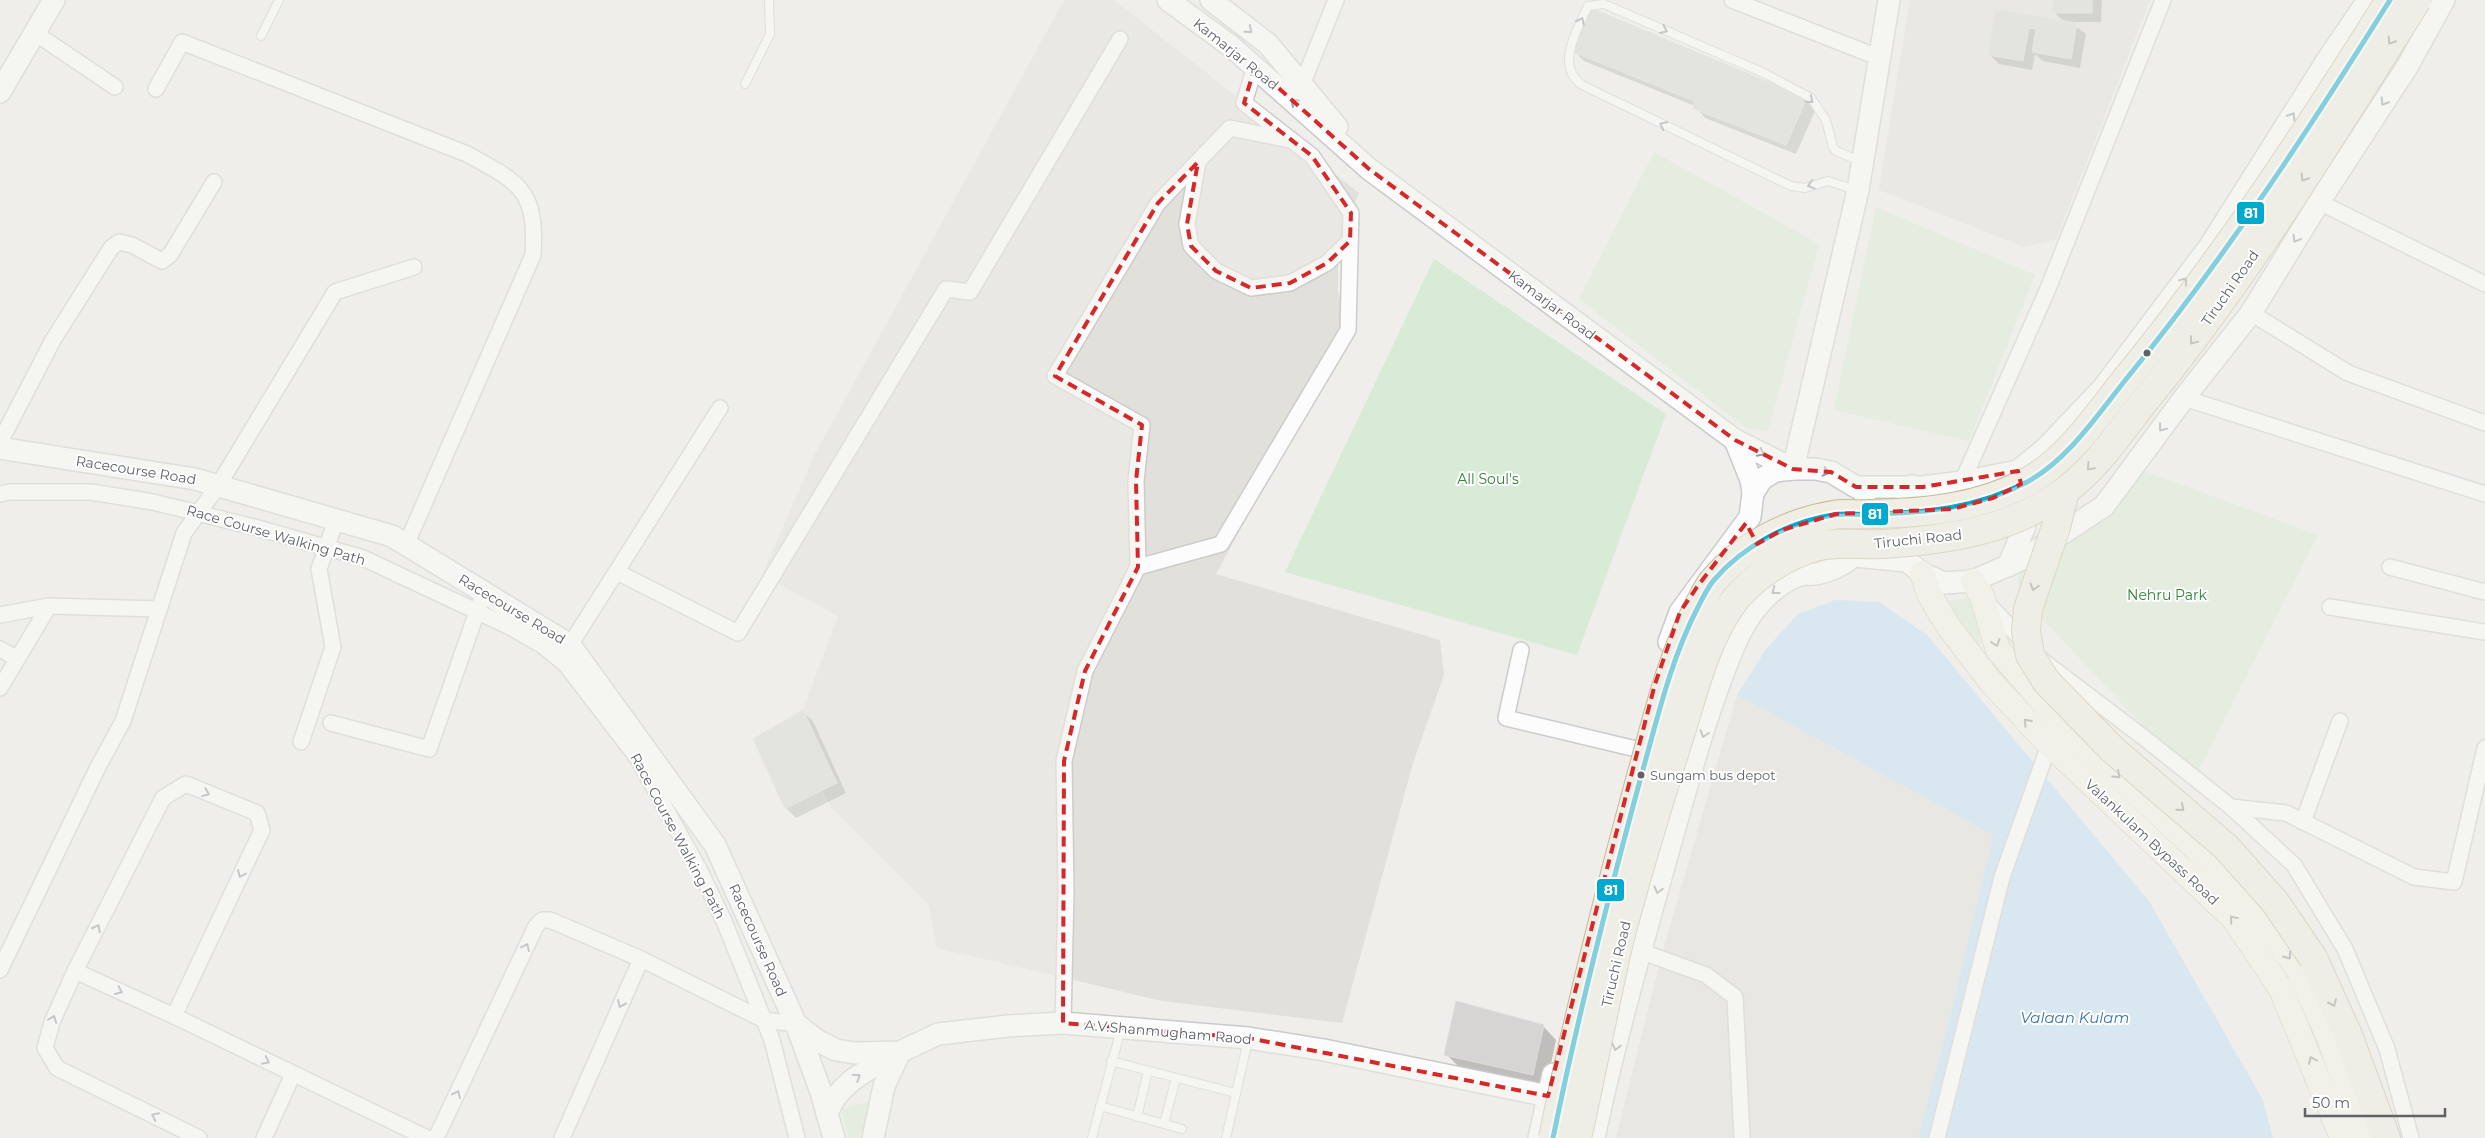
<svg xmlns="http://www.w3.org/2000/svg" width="2485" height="1138" font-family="Montserrat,sans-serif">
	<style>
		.industrial { fill: #dfddda }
		.education { fill: #e2e0da }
		.green { fill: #d8ebd6 }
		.water { fill: #bfe0f9 }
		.shadow { fill: #0003 }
		.building { fill: #d6d5d3; stroke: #deddd9 }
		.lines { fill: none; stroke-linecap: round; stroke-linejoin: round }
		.lane-casing { stroke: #cbcccc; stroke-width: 10 }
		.street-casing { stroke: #cbcccc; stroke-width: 18 }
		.secondary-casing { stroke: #cacacb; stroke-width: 24 }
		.primary-casing { stroke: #d7ceb8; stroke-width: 26 }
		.highway-casing { stroke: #c8b996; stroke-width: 30 }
		.lane { stroke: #fdfcfc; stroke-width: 8 }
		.street { stroke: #fdfcfc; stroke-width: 15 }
		.secondary { stroke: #fdfcfc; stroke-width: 21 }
		.primary { stroke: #f4f2e9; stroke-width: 24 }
		.highway { stroke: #f0ede3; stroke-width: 28 }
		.highway-bridge-casing { stroke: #c8b996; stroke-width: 30; stroke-linecap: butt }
		.highway-bridge { stroke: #f0ede3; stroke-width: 28 }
		.bus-1-casing { stroke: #fff; stroke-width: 9 }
		.bus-1 { stroke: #00a9ce; stroke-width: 5 }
		.oneway { stroke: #96999c }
		.oneway2 { stroke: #929393 }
		.oneway3 { stroke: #939595 }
		.marked { fill: none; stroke: #d62828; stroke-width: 4; stroke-dasharray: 10 6; stroke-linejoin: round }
		.bus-dot { fill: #5f6368; stroke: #fff; stroke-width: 2 }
		.labels { text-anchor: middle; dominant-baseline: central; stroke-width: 4; stroke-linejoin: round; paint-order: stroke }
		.bus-label { font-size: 13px; fill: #5f6368; stroke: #fff; text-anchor: start }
		.street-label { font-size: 14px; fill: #5f6368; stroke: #fff }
		.park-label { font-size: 14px; fill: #348238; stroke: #fff }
		.water-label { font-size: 15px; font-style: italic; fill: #4174aa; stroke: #fff }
		.line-badge { stroke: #fff; stroke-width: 2 }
		.badge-label { font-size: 14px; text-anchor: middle; font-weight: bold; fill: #fff }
	</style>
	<rect width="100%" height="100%" fill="#efeeea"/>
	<path class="industrial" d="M 1737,695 L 1993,835 L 1948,1025 L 1918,1138 L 1616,1138 L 1662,954 Z"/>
	<g class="education">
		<path d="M 1064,0 L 1114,0 L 1359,193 L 1338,246 L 1338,290 L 1348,330 L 1216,574 L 1440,640 L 1444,675 L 1413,763 L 1342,1023 L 1162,1001 L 937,948 L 929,905 L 830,806 L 795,731 L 838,616 L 762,575 L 814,456 Z"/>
		<path d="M 1910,0 L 2150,0 L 2056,240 L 2024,247 L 1879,190 Z"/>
	</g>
	<g class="green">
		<path d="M 1654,152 L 1819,244 L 1768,431 L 1746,428 L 1579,299 Z"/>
		<path d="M 1876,207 L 2035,275 L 1969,441 L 1834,410 Z"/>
		<path d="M 1434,259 L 1666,414 L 1577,655 L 1285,572 Z"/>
		<path d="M 2128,465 L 2318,535 L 2194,780 L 2019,594 L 2018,560 L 2104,497 Z"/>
		<path d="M 1973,597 L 1981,648 L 1942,602 Z"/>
		<path d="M 870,1101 L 860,1138 L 848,1138 L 842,1109 Z"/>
	</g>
	<path class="water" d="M 1835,600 L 1879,602 L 1927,635 L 2149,901 L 2263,1100 L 2273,1138 L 1918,1138 L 1948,1025 L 1993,835 L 1737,695 L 1766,649 L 1798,614 Z"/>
	<g class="shadow">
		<path d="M 2054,0 L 2102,0 L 2101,22 L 2070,22 L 2086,34 L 2080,68 L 2043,61 L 2035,54 L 2032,70 L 1999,64 L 1989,54 L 1997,11 L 2064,22 L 2054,12 Z"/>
		<path d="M 1574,51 L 1806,99 L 1816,109 L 1796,154 L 1705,118 L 1695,106 L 1584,61 Z"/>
		<path d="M 803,712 L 813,721 L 846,793 L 796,818 L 786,808 Z"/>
		<path d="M 1543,1026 L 1556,1040 L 1546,1087 L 1459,1067 L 1446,1054 Z"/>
	</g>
	<g class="building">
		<path d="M 2053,0 L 2092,0 L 2092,13 L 2052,13 Z"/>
		<path d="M 1591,8 L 1807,98 L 1786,145 L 1694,109 L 1694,101 L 1573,52 Z"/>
		<path d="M 1996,9 L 2077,23 L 2071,59 L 2032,52 L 2036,29 L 2029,28 L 2023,61 L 1988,55 Z"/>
		<path d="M 803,710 L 837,783 L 785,809 L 753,739 Z"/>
		<path d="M 1456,1001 L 1544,1025 L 1533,1075 L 1444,1055 Z"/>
	</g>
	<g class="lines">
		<g class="lane-casing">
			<g id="lane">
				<path d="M 261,36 L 279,0"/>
				<path d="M 745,84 L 770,34 L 769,0"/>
				<path d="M 1856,190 L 1828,181 L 1805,188 L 1791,186 L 1582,85 C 1555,66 1577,30 1588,6 L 1604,4 L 1764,73 L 1811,98 L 1826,120 L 1833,147 L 1836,151 L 1860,161"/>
				<path d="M 1111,1061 L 1236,1093"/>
				<path d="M 1100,1106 L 1182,1129"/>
				<path d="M 1137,1117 L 1148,1071"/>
				<path d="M 1164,1124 L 1176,1078"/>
				<path d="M 1092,1138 L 1121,1029"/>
				<path d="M 1226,1138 L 1248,1040"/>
			</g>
		</g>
		<g class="street-casing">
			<g id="street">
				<path d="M 1732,0 L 1880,58"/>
				<path d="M 35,33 L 115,87"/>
				<path d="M 1302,85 L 1336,0"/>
				<path d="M 156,89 L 182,42 L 467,154 C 520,183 537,190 533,255 L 406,545"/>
				<path d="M 1198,162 L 1187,224 L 1191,246 L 1216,271 L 1251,288 L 1290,283 L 1327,263 L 1350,241"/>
				<path d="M 2319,202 L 2485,284"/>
				<path d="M 2251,313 L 2348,373 L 2485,423"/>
				<path d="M 2184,398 L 2485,494"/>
				<path d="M 0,442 L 53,340 L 111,248 L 119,242 L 132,245 L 162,261 L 170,255 L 214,182"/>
				<path d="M 1962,482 L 2047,291 L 2163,0"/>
				<path d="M 0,494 L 9,492 L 91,492 L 153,502 L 258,528 L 363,558 L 510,627 L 543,646 L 566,665 L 638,759 L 699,869 L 724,921 L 772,1040 L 797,1138"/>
				<path d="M 1138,567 L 1136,481 L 1142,425 L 1055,376 L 1158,203 L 1230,128 L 1290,140"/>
				<path d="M 2390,567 L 2485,592"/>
				<path d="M 617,572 L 738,633 L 946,289 L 970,292 L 1120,39"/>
				<path d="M 1989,605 L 2039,658 L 2143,737 L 2231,807 L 2286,813 L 2414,877 L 2454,882 L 2485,748"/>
				<path d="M 2330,607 L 2485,632"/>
				<path d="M 0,615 L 49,606 L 159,609"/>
				<path d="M 570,645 L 720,408"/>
				<path d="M 0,649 L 16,658"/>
				<path d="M 1521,650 L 1506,718 L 1636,749"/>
				<path d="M 0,688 L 49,606"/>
				<path d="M 331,723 L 429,749 L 480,603"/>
				<path d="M 301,742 L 333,647 L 319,569 L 336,520"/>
				<path d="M 2231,807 L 2294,865 L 2345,949 L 2387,1049 L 2411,1138"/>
				<path d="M 2303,822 L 2340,721"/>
				<path d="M 1640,951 L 1706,975 L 1735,997 L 1742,1137"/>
				<path d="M 0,970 L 98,767 L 123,721 L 184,533 L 218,486 L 335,292 L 414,267"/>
				<path d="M 75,971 L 174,1016 L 427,1138"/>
				<path d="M 174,1016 L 262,830 L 257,813 L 186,784 L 163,798 L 75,971 L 52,1022 L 45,1048 L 57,1068 L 199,1138"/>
				<path d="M 1063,1023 L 1066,892 L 1064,761 L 1085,671 L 1138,567 L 1221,544 L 1348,330 L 1351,213 L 1312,156 L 1244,103 L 1255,67"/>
				<path d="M 264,1138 L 293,1074"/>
				<path d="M 436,1138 L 536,926 L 542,920 L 550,920 L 641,959 L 764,1020 L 796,1024"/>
				<path d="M 562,1138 L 641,959"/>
				<path d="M 1937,1138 L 2002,877 L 2049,745"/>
			</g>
		</g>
		<g class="secondary-casing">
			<g id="secondary">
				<path d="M 1168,0 L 1232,47 L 1369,169 L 1735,440"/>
				<path d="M 1211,0 L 1268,44 L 1337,127"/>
				<path d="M 0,92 L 54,0"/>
				<path d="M 0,448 L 195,479 L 392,536 L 570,645 L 715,845 L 796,1024 L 821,1092 L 834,1138"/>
				<path d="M 1912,486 L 1897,532 L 1907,561 L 1922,573 L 1944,583 L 1973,581 L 2025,558 L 2104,506 L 2184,398 L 2251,313 L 2319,202 L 2407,67 L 2444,0"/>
				<path d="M 1753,493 L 1762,479 L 1775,471 L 1793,469 L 1815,469 L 1831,472 L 1856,487 L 1923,487 L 1962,482 L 2018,471 L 2045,449 L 2103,388 L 2210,246 L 2326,62 L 2368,0"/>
				<path d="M 1854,556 L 1907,561"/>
				<path d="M 2008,566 L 2025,526 L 2024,501"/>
				<path d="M 1669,642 L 1680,612 L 1750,517 L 1753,493 L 1751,480 L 1735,440 L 1793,469 L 1858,190 L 1889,0"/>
				<path d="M 796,1024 L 818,1041 L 836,1050 L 855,1053 L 900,1052 L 938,1034 L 1008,1026 L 1063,1023 L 1248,1038 L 1324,1050 L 1548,1096"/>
				<path d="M 827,1114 C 839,1081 870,1069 898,1053"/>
				<path d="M 873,1138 L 884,1086 L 900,1052"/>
				<path d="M 1539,1138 L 1553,1074"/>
				<path d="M 1594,1138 C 1614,1043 1641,949 1667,856 C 1687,786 1706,711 1735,644 C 1747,616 1768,588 1797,576 C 1803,573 1810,575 1816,574 C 1855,565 1875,542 1865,501"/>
			</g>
		</g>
		<g class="primary-casing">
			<g id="primary">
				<path d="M 1922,573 L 1929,594 L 1948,626 L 1991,682 L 2043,738 L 2234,919 L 2281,989 L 2342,1138"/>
				<path d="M 1973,581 L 1982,596 L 1998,650 L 2060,722 L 2195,848 L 2238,892 L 2266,925 L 2299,971 L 2328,1036 L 2365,1138"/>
			</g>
		</g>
		<g class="highway-casing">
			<path id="highway" d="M 2313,958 L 2348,1035 L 2386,1138"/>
		</g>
		<use href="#lane" class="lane"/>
		<use href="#street" class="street"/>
		<use href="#secondary" class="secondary"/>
		<use href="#primary" class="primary"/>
		<use href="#highway" class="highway"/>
		<g class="highway-bridge-casing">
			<g id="highway-bridge">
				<path d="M 2065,491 L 2056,527 L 2028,609 L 2026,631 L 2030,655 L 2046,681 L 2112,749 L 2226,847 L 2275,902 L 2313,958"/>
				<path d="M 1553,1138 C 1578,1015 1609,894 1642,773 C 1658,716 1671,659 1698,607 C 1703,598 1707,588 1714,580 C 1743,546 1789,522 1833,515 C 1845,513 1858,515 1871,514 C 1926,513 1978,508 2027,482 C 2069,459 2098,414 2127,378 C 2225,258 2308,131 2390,0"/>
				<path d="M 1577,1138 C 1591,1076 1603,1013 1617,950 C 1634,881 1656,812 1677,744 C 1692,699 1702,649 1729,608 C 1748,580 1782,557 1815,547 C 1836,541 1861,545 1883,544 C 1948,540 2012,530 2065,491 C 2099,466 2124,426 2151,393 C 2251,270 2332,134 2417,0"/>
			</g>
		</g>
		<use href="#highway-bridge" class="highway-bridge"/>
		<g class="bus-1-casing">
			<path id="bus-1" d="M 1553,1138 C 1578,1015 1609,894 1642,773 C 1658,716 1671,659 1698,607 C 1703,598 1707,588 1714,580 C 1743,546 1789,522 1833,515 C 1845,513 1858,515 1871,514 C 1926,513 1978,508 2027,482 C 2069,459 2098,414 2127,378 C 2225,258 2308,131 2390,0"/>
		</g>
		<use href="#bus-1" class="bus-1"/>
	</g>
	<defs><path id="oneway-chevron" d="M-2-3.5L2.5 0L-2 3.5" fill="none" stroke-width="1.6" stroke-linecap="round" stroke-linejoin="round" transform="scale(1.25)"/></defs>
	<g class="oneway">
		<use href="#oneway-chevron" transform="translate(1581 21) rotate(-65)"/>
		<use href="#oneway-chevron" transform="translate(1249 30) rotate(39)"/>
		<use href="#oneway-chevron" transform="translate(1664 30) rotate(23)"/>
		<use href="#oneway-chevron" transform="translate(1810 100) rotate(40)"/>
		<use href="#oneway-chevron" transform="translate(1294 102) rotate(-138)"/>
		<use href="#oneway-chevron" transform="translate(2384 102) rotate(123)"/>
		<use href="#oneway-chevron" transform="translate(2292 116) rotate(-58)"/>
		<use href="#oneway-chevron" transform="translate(1663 125) rotate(-154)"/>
		<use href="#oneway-chevron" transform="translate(1811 185) rotate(165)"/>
		<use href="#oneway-chevron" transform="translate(2296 239) rotate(121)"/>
		<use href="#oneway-chevron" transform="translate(2184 281) rotate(-53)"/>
		<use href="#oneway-chevron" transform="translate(2162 428) rotate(127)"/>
		<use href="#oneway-chevron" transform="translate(1761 453) rotate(26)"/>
		<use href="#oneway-chevron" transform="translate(1826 472) rotate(14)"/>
		<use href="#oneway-chevron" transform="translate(1775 591) rotate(143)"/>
		<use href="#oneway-chevron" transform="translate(1704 734) rotate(108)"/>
		<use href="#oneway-chevron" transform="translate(206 793) rotate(22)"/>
		<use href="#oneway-chevron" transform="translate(241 874) rotate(115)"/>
		<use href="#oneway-chevron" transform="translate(1658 890) rotate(106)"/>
		<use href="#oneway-chevron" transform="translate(97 928) rotate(-63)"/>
		<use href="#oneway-chevron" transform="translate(526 947) rotate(-65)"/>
		<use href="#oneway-chevron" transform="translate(119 991) rotate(24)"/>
		<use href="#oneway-chevron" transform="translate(621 1004) rotate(114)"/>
		<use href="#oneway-chevron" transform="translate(53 1019) rotate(-69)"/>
		<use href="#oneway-chevron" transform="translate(1616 1047) rotate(104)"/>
		<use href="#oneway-chevron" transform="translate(266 1061) rotate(26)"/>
		<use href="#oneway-chevron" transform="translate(857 1077) rotate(-33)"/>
		<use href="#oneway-chevron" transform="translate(457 1094) rotate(-65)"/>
		<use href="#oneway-chevron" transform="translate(155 1116) rotate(-154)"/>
	</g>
	<g class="oneway2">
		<use href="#oneway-chevron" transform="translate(2391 41) rotate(123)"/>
		<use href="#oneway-chevron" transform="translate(2304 178) rotate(122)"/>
		<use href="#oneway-chevron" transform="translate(2193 341) rotate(127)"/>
		<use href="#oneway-chevron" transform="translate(2090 467) rotate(133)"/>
		<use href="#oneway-chevron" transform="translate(2034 587) rotate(106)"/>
		<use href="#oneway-chevron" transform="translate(2181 808) rotate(41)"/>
		<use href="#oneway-chevron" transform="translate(2333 1003) rotate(66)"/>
	</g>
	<g class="oneway3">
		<use href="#oneway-chevron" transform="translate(1996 643) rotate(72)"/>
		<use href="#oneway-chevron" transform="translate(2027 722) rotate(-132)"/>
		<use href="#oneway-chevron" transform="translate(2117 775) rotate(43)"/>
		<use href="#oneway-chevron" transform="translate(2233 919) rotate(-130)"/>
		<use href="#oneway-chevron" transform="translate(2288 956) rotate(55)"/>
		<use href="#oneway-chevron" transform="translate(2312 1060) rotate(-113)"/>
	</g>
	<path d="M0 0H2485V1138H0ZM 1255,67 L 1369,169 L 1735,440 L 1793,469 L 1831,472 L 1856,487 L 1923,487 L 2018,471 L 2021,484 L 1993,498 L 1952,509 L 1836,514 L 1782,530 L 1757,544 L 1746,523 L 1697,587 L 1680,612 L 1655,684 L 1548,1096 L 1248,1038 L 1063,1023 L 1064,761 L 1085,671 L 1138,567 L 1136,481 L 1142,425 L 1055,376 L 1158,203 L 1198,162 L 1187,224 L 1191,246 L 1216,271 L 1251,288 L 1290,283 L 1327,263 L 1350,241 L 1351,213 L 1312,156 L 1244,103 Z" fill="#efeeea" fill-opacity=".55" fill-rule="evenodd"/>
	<path class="marked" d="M 1255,67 L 1369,169 L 1735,440 L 1793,469 L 1831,472 L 1856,487 L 1923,487 L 2018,471 L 2021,484 L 1993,498 L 1952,509 L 1836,514 L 1782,530 L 1757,544 L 1746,523 L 1697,587 L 1680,612 L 1655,684 L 1548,1096 L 1248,1038 L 1063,1023 L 1064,761 L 1085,671 L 1138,567 L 1136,481 L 1142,425 L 1055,376 L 1158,203 L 1198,162 L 1187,224 L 1191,246 L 1216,271 L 1251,288 L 1290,283 L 1327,263 L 1350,241 L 1351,213 L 1312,156 L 1244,103 Z"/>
	<g class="bus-dot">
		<circle cx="2147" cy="353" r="4.5"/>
		<circle cx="1641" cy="775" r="4.5"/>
	</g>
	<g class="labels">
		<g class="bus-label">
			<text x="1650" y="775">Sungam bus depot</text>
		</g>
		<g class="street-label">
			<text transform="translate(1236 54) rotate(39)">Kamarjar Road</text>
			<text transform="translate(2230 288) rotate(-55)">Tiruchi Road</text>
			<text transform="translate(1552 305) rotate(37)">Kamarjar Road</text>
			<text transform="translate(136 470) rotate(9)">Racecourse Road</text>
			<text transform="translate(276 535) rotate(16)">Race Course Walking Path</text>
			<text transform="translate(1918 539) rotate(-6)">Tiruchi Road</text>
			<text transform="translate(512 609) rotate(31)">Racecourse Road</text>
			<text transform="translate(678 836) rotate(62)">Race Course Walking Path</text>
			<text transform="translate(2152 842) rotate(43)">Valankulam Bypass Road</text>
			<text transform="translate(758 940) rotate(66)">Racecourse Road</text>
			<text transform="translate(1616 964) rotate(-77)">Tiruchi Road</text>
			<text transform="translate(1168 1032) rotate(5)">A.V.Shanmugham Raod</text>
		</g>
		<g class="park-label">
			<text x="1488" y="479">All Soul's</text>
			<text x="2167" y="595">Nehru Park</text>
		</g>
		<g class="water-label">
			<text x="2075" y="1017">Valaan Kulam</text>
		</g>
	</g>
	<g class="line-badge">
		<rect x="2236" y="201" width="29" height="24" rx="5" fill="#00a9ce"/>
		<rect x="1861" y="502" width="28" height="24" rx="5" fill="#00a9ce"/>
		<rect x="1596" y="878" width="29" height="24" rx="5" fill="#00a9ce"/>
	</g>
	<g class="badge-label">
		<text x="2251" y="218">81</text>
		<text x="1875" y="519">81</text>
		<text x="1611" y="895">81</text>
	</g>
	<path d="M2305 1108v8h140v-8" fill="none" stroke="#5f6368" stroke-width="2.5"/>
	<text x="2312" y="1108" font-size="15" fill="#5f6368" stroke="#ffffff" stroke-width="4" paint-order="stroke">50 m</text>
</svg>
